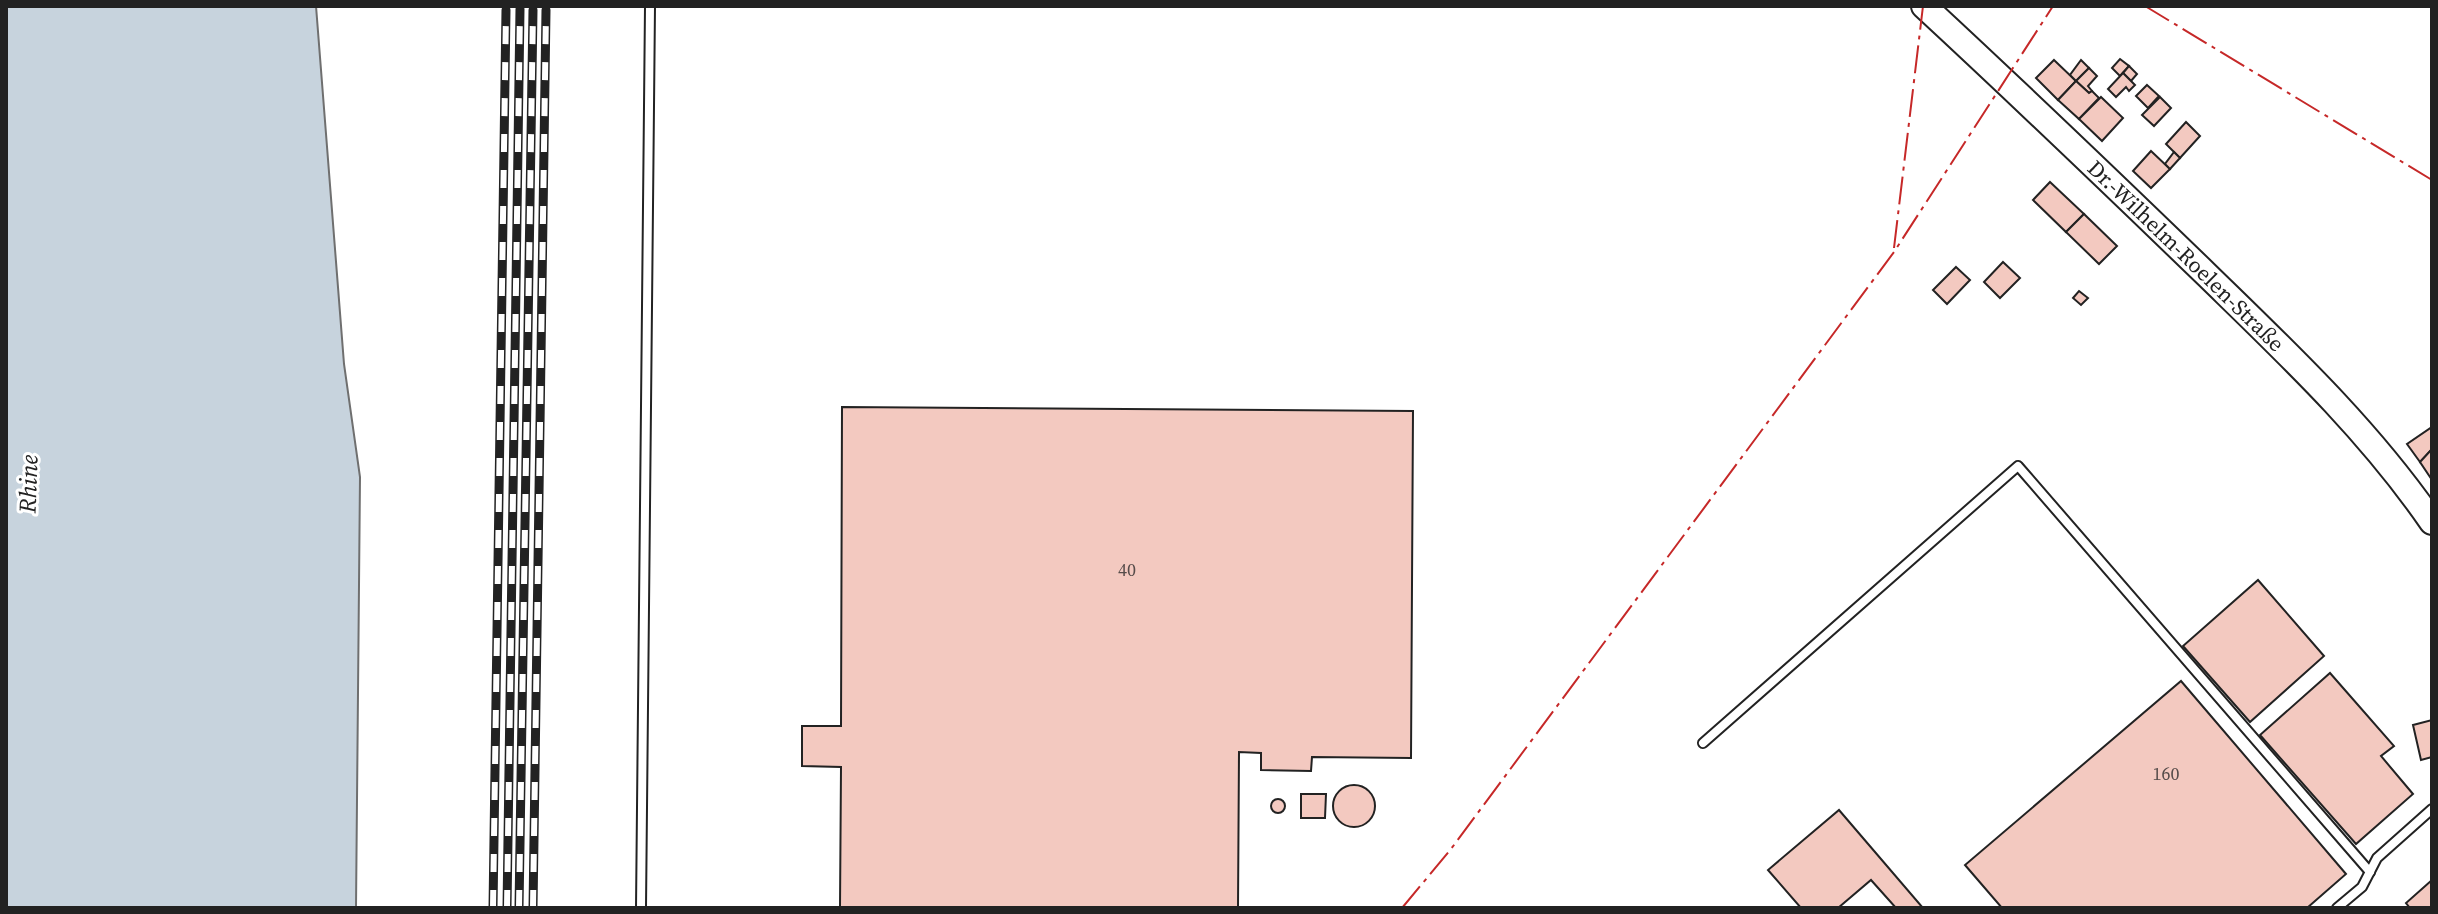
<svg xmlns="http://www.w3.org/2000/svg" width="2438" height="914" font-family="'Source Serif 4',serif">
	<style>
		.water { fill: #c7d3dd; stroke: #6f6f6f; stroke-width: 2 }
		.building { fill: #f3c9c0; stroke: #222; stroke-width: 2 }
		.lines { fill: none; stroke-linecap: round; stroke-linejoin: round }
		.service-casing { stroke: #222; stroke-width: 12 }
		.secondary-casing { stroke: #222; stroke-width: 28 }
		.service { stroke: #fff; stroke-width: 8 }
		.secondary { stroke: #fff; stroke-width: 24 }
		.rail-casing { stroke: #222; stroke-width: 9 }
		.rail { stroke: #fff; stroke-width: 6; stroke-dasharray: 18; stroke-linecap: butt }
		.power { stroke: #c62828; stroke-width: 2; stroke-dasharray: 28 6 4 6; stroke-linecap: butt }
		.labels { text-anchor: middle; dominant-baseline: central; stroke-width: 6; stroke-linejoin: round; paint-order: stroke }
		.number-label { font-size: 18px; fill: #564c4a }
		.street-label { font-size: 22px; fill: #222; stroke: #fff }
		.water-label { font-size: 24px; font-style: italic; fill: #222; stroke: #fff }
	</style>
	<rect width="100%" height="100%" fill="#fff"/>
	<path class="water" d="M 6,6 L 316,6 L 344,364 L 360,477 L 356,908 L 6,908 Z"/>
	<g class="building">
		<path d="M 2120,59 L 2129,66 L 2120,76 L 2112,68 Z"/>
		<path d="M 2054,60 L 2076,81 L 2058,100 L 2036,78 Z"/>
		<path d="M 2081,60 L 2089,68 L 2076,81 L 2070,75 Z"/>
		<path d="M 2129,66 L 2137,74 L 2131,81 L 2123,73 Z"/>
		<path d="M 2089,68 L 2097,76 L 2088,86 L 2092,91 L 2089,93 L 2076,81 Z"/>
		<path d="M 2123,73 L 2135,85 L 2129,91 L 2126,87 L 2116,97 L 2108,89 Z"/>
		<path d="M 2076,81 L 2089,93 L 2092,91 L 2099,98 L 2079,119 L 2058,100 Z"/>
		<path d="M 2147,85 L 2159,96 L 2148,108 L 2136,96 Z"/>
		<path d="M 2101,97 L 2123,118 L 2102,141 L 2079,119 Z"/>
		<path d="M 2160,97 L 2171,108 L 2154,126 L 2142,115 Z"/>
		<path d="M 2186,122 L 2200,136 L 2180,158 L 2166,144 Z"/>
		<path d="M 2151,151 L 2170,169 L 2151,188 L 2133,171 Z"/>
		<path d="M 2174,152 L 2180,158 L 2170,169 L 2165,164 Z"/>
		<path d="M 2050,182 L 2084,214 L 2066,232 L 2033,200 Z"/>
		<path d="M 2084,214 L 2117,246 L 2099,264 L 2066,232 Z"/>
		<path d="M 2003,262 L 2020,278 L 2000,298 L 1984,282 Z"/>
		<path d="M 1956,267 L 1970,280 L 1947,304 L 1933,290 Z"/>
		<path d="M 2079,291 L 2088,298 L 2081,305 L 2073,298 Z"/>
		<path d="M 842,407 L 1413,411 L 1411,758 L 1312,757 L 1311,771 L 1261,770 L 1261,753 L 1239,752 L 1238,908 L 840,908 L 841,767 L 802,766 L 802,726 L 841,726 Z"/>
		<path d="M 2432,427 L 2432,449 L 2420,462 L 2407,444 Z"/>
		<path d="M 2432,449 L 2432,480 L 2420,462 Z"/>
		<path d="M 2258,580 L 2324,656 L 2250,722 L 2183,646 Z"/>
		<path d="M 2330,673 L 2394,746 L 2381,756 L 2413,794 L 2356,844 L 2260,735 Z"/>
		<path d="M 2181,681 L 2346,874 L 2307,908 L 2002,908 L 1965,865 Z"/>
		<path d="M 2432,720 L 2432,757 L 2421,760 L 2413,725 Z"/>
		<circle cx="1354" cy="806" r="21"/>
		<path d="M 1301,794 L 1326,794 L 1325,818 L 1301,818 Z"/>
		<circle cx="1278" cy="806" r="7"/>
		<path d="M 1839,810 L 1923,908 L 1896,908 L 1871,880 L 1838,908 L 1801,908 L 1768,870 Z"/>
		<path d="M 2432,880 L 2432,908 L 2410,908 L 2406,903 Z"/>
	</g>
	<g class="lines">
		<g class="service-casing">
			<g id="service">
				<path d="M 1703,743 L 2018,466 L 2370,872"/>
				<path d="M 641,908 L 650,6"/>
				<path d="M 2337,908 L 2362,887 L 2377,858 L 2432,809"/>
			</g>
		</g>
		<g class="secondary-casing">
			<g id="secondary">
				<path id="s1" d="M 1924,6 C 2019,94 2113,184 2207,275 C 2287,353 2368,429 2432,522"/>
			</g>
		</g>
		<use href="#service" class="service"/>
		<use href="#secondary" class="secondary"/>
		<g class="rail-casing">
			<g id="rail">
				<path d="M 493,908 L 506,10"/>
				<path d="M 507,908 L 520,9"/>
				<path d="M 519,908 L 533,10"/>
				<path d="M 533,908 L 546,10"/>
			</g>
		</g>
		<use href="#rail" class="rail"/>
		<g class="power">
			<path d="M 2145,6 L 2432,180"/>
			<path d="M 1894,248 L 1923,6"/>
			<path d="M 1402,908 L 1451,849 L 1894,252 L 2053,6"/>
		</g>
	</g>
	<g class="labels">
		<g class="number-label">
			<text x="1127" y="569">40</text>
			<text x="2166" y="773">160</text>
		</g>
		<g class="street-label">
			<text stroke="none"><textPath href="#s1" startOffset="362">Dr.-Wilhelm-Roelen-Straße</textPath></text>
		</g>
		<g class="water-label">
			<text transform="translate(28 484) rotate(-88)">Rhine</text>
		</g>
	</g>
	<rect width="2438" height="914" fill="none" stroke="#222222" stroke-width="16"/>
</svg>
